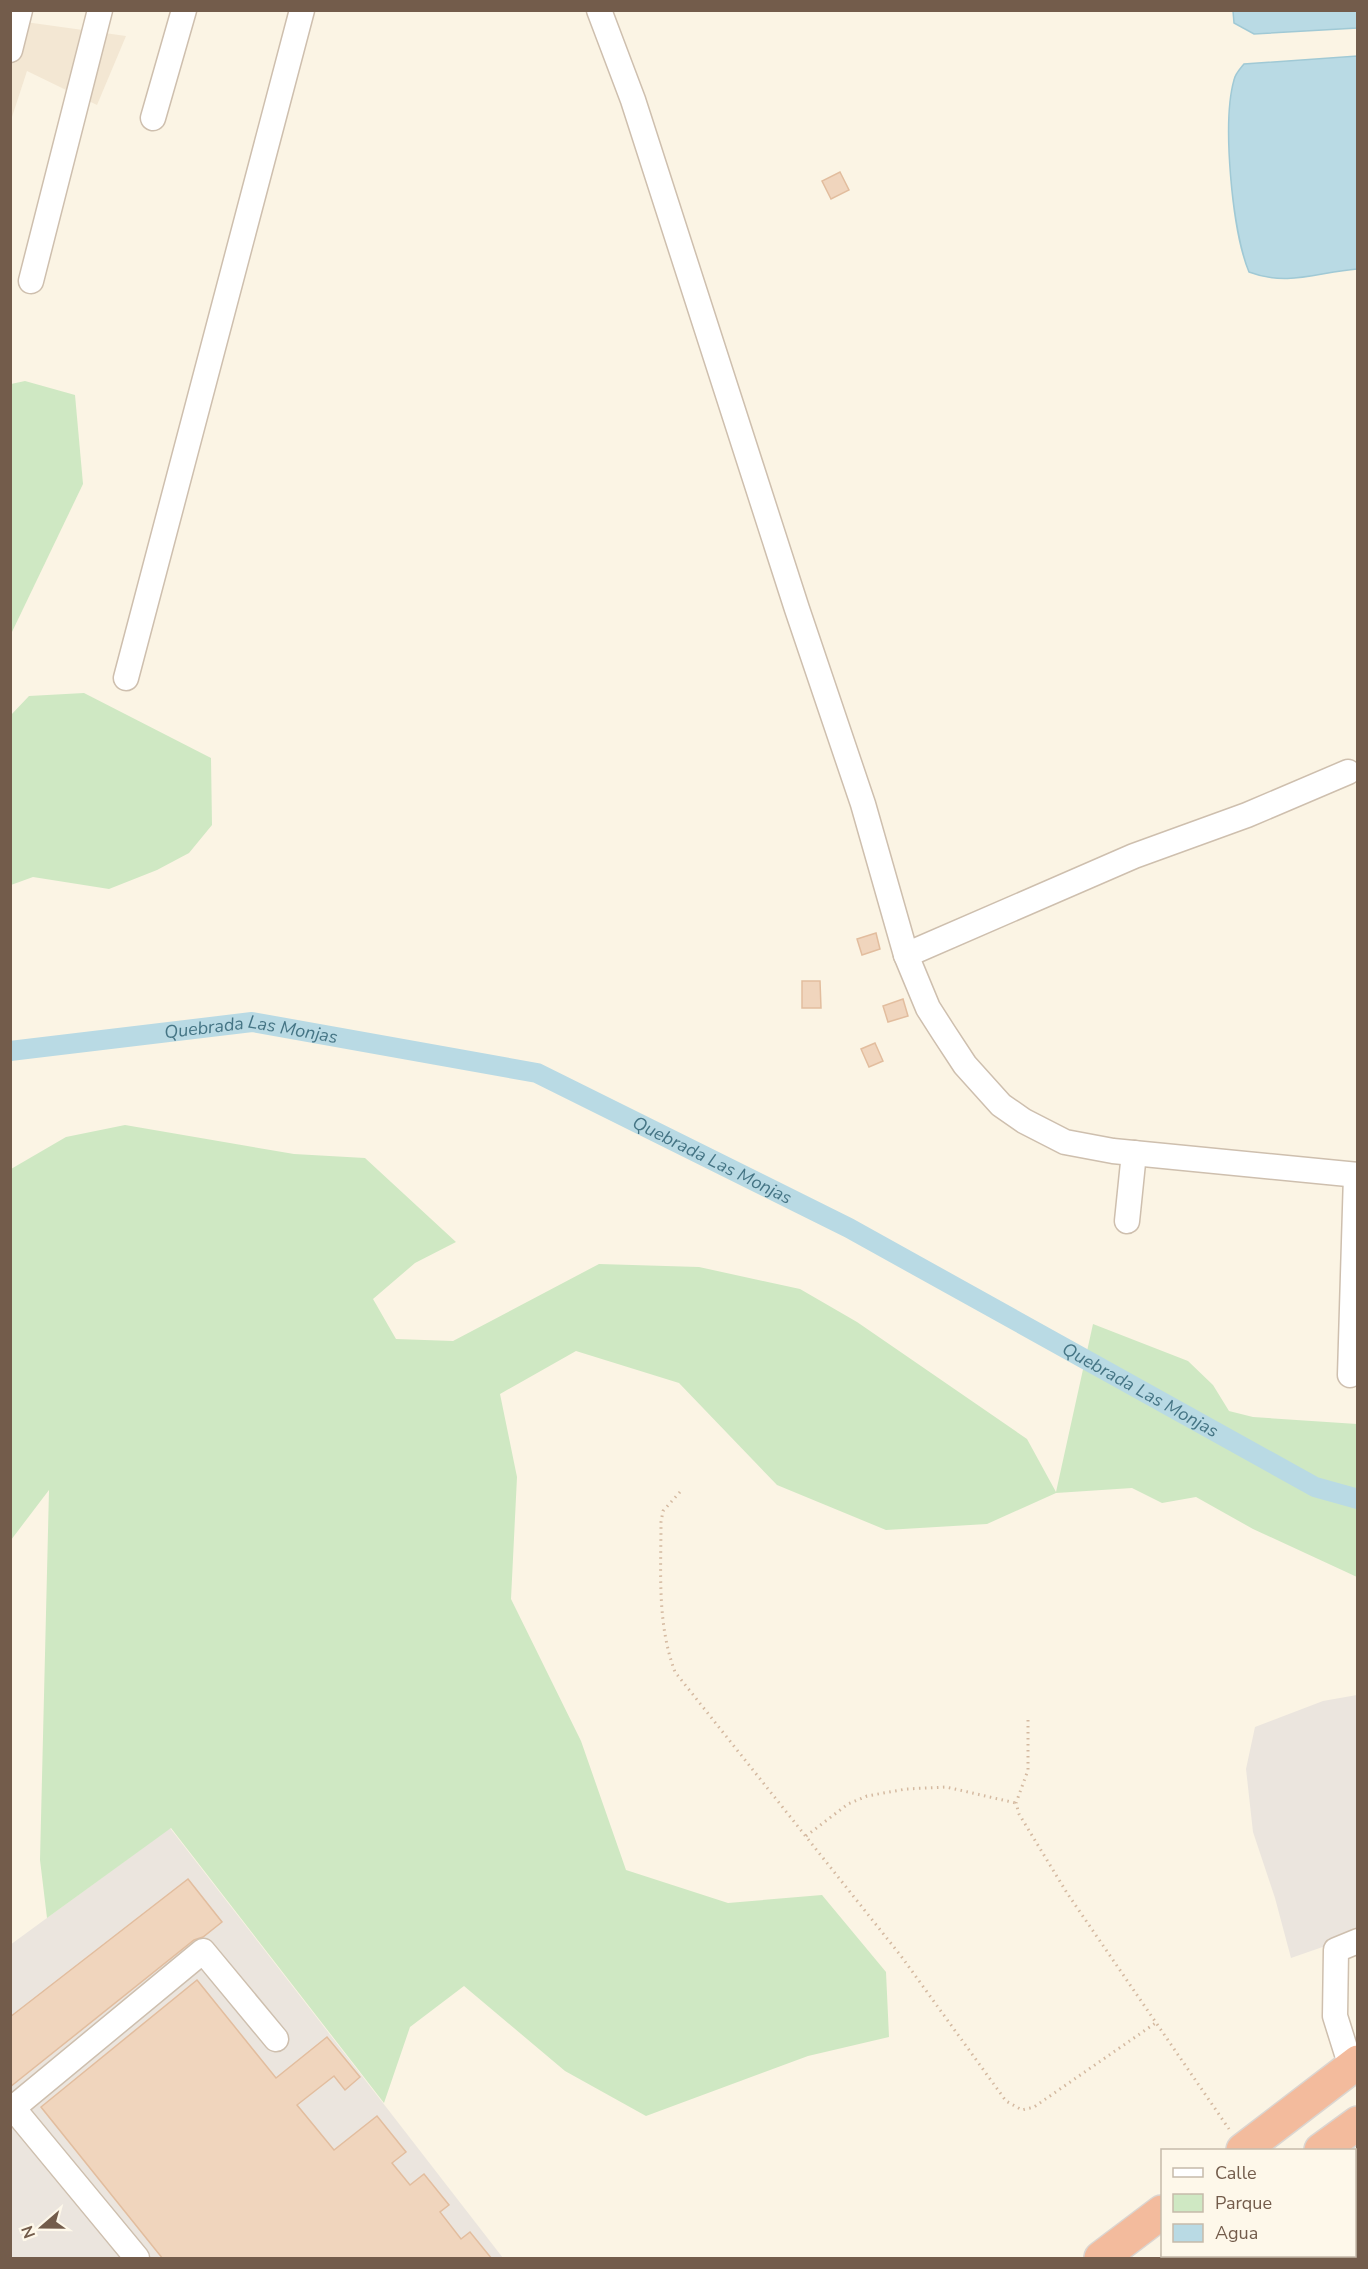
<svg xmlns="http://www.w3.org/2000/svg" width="1368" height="2269" font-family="'Nunito Sans',sans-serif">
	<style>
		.residential { fill: #f3e7d3 }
		.industrial { fill: #ebe5de }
		.green { fill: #cfe8c3 }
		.water { fill: #b9dae4; stroke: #a0c9d5; stroke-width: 1.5 }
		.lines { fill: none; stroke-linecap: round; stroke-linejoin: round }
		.canal { stroke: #b9dae4; stroke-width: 20 }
		.building { fill: #f0d5bd; stroke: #e2bd9e; stroke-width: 1.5 }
		.minor-casing { stroke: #cebfae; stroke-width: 27 }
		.highway-casing { stroke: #dbd5d0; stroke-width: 36 }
		.path { stroke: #d4b9a0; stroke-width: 3; stroke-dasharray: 1.5 4.5; stroke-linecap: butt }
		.minor { stroke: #fff; stroke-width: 24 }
		.highway { stroke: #f3bb9d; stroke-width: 33 }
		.labels { text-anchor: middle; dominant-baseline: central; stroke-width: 5; stroke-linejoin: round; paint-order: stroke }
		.water-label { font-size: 18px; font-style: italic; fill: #457585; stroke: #fef8ea }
	</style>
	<rect width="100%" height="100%" fill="#fbf4e4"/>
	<path class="residential" d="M 11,20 L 126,36 L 97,105 L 27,71 L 11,120 Z"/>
	<g class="industrial">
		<path d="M 1357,1695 L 1357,1935 L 1291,1958 L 1275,1898 L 1253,1832 L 1246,1769 L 1255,1727 L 1323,1701 Z"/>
		<path d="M 170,1828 L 503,2258 L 11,2258 L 10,1945 Z"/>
		<path d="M 1357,2222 L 1357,2258 L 1308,2258 L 1312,2256 L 1354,2256 L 1355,2225 Z"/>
	</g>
	<g class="green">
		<path d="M 25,381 L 75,395 L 83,484 L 11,634 L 11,384 Z"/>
		<path d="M 84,693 L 211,758 L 212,825 L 189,853 L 157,870 L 109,889 L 33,877 L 11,885 L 11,715 L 29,696 Z"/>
		<path d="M 125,1125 L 294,1154 L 365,1158 L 456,1242 L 415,1263 L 373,1299 L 396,1339 L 453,1341 L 599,1264 L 699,1267 L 800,1289 L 857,1322 L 1027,1439 L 1056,1492 L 1093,1324 L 1188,1361 L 1213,1385 L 1229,1411 L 1253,1417 L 1357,1424 L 1357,1577 L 1253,1529 L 1196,1497 L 1162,1503 L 1132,1488 L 1056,1493 L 987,1524 L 886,1530 L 777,1485 L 679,1383 L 576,1351 L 500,1394 L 517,1477 L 511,1599 L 581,1741 L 626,1870 L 728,1903 L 822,1895 L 886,1972 L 889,2037 L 808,2056 L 646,2116 L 565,2071 L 464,1986 L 410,2027 L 384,2103 L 171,1828 L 47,1918 L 40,1860 L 49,1490 L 11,1540 L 11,1169 L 66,1137 Z"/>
	</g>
	<g class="water">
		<path d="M 1233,11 L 1357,11 L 1357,28 L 1254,34 L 1234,23 Z"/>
		<path d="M 1357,56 L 1357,269 C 1318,272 1288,287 1249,272 C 1232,231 1222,122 1234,80 C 1235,74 1240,69 1244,64 Z"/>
	</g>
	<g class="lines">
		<path class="canal" id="s1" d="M 10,1051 L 252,1022 L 537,1073 L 849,1228 L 1315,1487 L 1358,1499"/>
	</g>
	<g class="building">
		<path d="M 840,172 L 849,190 L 831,199 L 822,181 Z"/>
		<path d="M 876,933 L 880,949 L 862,955 L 857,939 Z"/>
		<path d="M 802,981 L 820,981 L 821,1008 L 802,1008 Z"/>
		<path d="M 903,999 L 908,1016 L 888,1022 L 883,1006 Z"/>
		<path d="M 875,1043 L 883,1061 L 869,1067 L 861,1049 Z"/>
		<path d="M 188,1879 L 222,1922 L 203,1937 L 194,1940 L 10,2087 L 10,2017 Z"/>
		<path d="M 197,1980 L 276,2078 L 327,2037 L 360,2077 L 345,2090 L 334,2076 L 297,2105 L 334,2150 L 377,2116 L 406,2152 L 392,2163 L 410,2185 L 424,2174 L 449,2205 L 440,2212 L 461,2239 L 470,2232 L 492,2259 L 163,2259 L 41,2107 Z"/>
	</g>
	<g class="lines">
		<g class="minor-casing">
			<g id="minor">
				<path d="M 599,10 L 633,100 L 797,609 L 863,804 L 906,955 L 928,1008 L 944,1033 L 965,1065 L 1001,1105 L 1024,1121 L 1065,1142 L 1113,1151 L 1358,1175"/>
				<path d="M 10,50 L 20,10"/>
				<path d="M 153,118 L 184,10"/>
				<path d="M 31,281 L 100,10"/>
				<path d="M 126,678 L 302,10"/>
				<path d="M 906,955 L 1134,856 L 1247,815 L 1348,772"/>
				<path d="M 1127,1221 L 1134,1153"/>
				<path d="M 1350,1375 L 1356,1175"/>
				<path d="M 1351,2067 L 1335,2016 L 1336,1950 L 1358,1941"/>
				<path d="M 1354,2212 L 1358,2210"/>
				<path d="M 137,2258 L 13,2108 L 203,1951 L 276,2039"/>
				<path d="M 1293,2258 L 1297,2256"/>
			</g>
		</g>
		<g class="highway-casing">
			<g id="highway">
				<path d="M 1243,2150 L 1358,2062"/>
				<path d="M 1321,2150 L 1358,2123"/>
				<path d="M 1101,2258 L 1162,2212"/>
				<path d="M 1178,2258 L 1182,2256"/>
			</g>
		</g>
		<g class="path">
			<path d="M 680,1492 L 663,1511 L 661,1522 C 661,1573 657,1624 675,1672 L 901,1956 L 1006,2101 L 1022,2110 L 1034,2107 L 1157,2022"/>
			<path d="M 1028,1720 L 1028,1770 L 1016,1803 L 1019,1814 L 1067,1893 L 1229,2129"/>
			<path d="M 806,1836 L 848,1804 L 867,1796 L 906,1789 L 946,1787 L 1016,1803"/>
		</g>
		<use href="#minor" class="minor"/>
		<use href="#highway" class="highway"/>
	</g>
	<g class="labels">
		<g class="water-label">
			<text stroke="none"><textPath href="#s1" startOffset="243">Quebrada Las Monjas</textPath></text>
			<text stroke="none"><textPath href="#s1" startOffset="729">Quebrada Las Monjas</textPath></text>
			<text stroke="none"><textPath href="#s1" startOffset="1215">Quebrada Las Monjas</textPath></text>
		</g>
	</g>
	<rect width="1368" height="2269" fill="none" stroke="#735c4b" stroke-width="24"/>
	<rect x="1161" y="2149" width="195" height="108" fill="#fef8ea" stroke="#c6baaa" stroke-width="1.5"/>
	<rect x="1173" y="2168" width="30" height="9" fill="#ffffff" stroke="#c6baaa" stroke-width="1.5"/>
	<text x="1215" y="2179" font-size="18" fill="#735c4b">Calle</text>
	<rect x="1173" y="2194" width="30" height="18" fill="#cfe8c3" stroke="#c6baaa" stroke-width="1.5"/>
	<text x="1215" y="2209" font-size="18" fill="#735c4b">Parque</text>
	<rect x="1173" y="2224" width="30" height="18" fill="#b9dae4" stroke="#c6baaa" stroke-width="1.5"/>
	<text x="1215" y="2239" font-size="18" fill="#735c4b">Agua</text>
	<g transform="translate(42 2227) rotate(250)" stroke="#fef8ea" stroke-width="4.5" paint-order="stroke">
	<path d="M0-4.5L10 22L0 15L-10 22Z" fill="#735c4b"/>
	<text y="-9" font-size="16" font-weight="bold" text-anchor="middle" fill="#735c4b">N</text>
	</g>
</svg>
